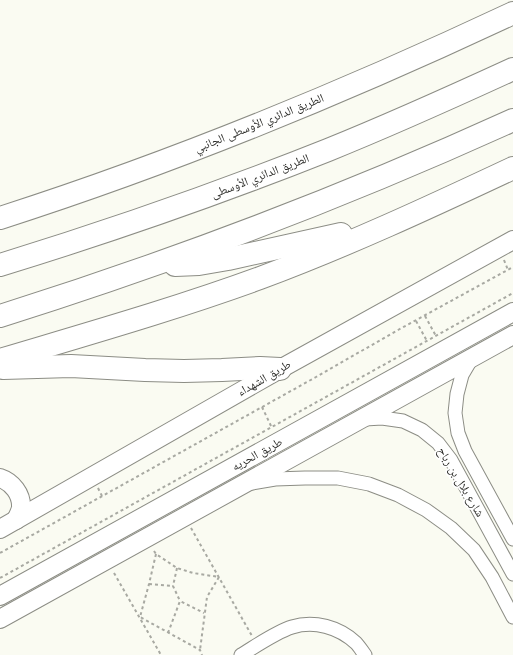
<svg xmlns="http://www.w3.org/2000/svg" width="513" height="655" font-family="'Nunito Sans','Noto Naskh Arabic',sans-serif">
	<style>
		.lines { fill: none; stroke-linecap: round; stroke-linejoin: round }
		.street-casing { stroke: #8c8d85; stroke-width: 15 }
		.secondary-casing { stroke: #8c8d85; stroke-width: 20 }
		.highway-casing { stroke: #8c8d85; stroke-width: 24 }
		.path { stroke: #a8a9a2; stroke-width: 2; stroke-dasharray: 3 3; stroke-linecap: butt }
		.street { stroke: #fff; stroke-width: 13 }
		.secondary { stroke: #fff; stroke-width: 18 }
		.highway { stroke: #fff; stroke-width: 22 }
		.labels { text-anchor: middle; dominant-baseline: central; stroke-width: 3.5; stroke-linejoin: round; paint-order: stroke }
		.street-label { font-size: 12px; fill: #2c2c29; stroke: #fff }
	</style>
	<rect width="100%" height="100%" fill="#fafbf2"/>
	<g class="lines">
		<g class="street-casing">
			<g id="street">
				<path d="M 472,358 L 462,375 L 457,394 L 455,413 L 458,433 L 465,451 L 513,539"/>
				<path d="M 365,419 L 382,418 L 403,421 L 422,430 L 438,443 L 451,460 L 513,574"/>
				<path d="M 252,483 L 275,479 L 305,478 L 338,478 L 369,484 L 398,495 L 426,510 L 451,528 L 474,550 L 492,577 L 513,617"/>
				<path d="M 241,655 C 256,646 276,632 292,627 C 314,620 339,627 356,643 C 359,646 362,651 365,655"/>
			</g>
		</g>
		<g class="secondary-casing">
			<g id="secondary">
				<path d="M 0,478 C 12,482 22,494 21,508 C 20,512 18,516 16,520"/>
				<path d="M 0,529 L 280,369 L 513,240"/>
				<path d="M 0,596 L 513,312"/>
				<path d="M 0,619 L 513,335"/>
			</g>
		</g>
		<g class="highway-casing">
			<g id="highway">
				<path d="M 0,218 C 175,162 347,91 513,13"/>
				<path d="M 0,265 C 111,231 220,193 328,150 C 390,125 452,97 513,69"/>
				<path d="M 175,265 L 199,264 L 228,259 L 341,234"/>
				<path d="M 0,316 C 175,261 346,196 513,120"/>
				<path d="M 0,360 C 87,334 175,309 260,278 C 346,246 430,207 513,168"/>
				<path d="M 3,368 L 71,366 L 145,370 L 184,371 L 222,370 L 260,368 L 280,369"/>
			</g>
		</g>
		<g class="path">
			<path d="M 504,260 L 508,270"/>
			<path d="M 425,316 L 436,336"/>
			<path d="M 416,321 L 427,341"/>
			<path d="M 262,407 L 272,428"/>
			<path d="M 98,488 L 102,496"/>
			<path d="M 191,528 L 252,636"/>
			<path d="M 154,551 L 156,554 L 177,568 L 193,573 L 219,577 L 207,597 L 200,650"/>
			<path d="M 0,553 L 316,377 L 398,330 L 513,267"/>
			<path d="M 156,554 L 149,584 L 140,617 L 200,650 L 202,655"/>
			<path d="M 177,568 L 173,586 L 180,601"/>
			<path d="M 114,573 L 161,655"/>
			<path d="M 0,578 L 513,293"/>
			<path d="M 149,584 L 173,586"/>
			<path d="M 168,633 L 180,601 L 204,613"/>
		</g>
		<use href="#street" class="street"/>
		<use href="#secondary" class="secondary"/>
		<use href="#highway" class="highway"/>
	</g>
	<g class="labels">
		<g class="street-label">
			<text transform="translate(259 123) rotate(-22)">الطريق الدائري الأوسطى الجانبي</text>
			<text transform="translate(260 176) rotate(-21)">الطريق الدائري الأوسطى</text>
			<text transform="translate(264 378) rotate(-30)">طريق الشهداء</text>
			<text transform="translate(257 454) rotate(-29)">طريق الحريه</text>
			<text transform="translate(461 482) rotate(59)">شارع بلال بن رباح</text>
		</g>
	</g>
</svg>
